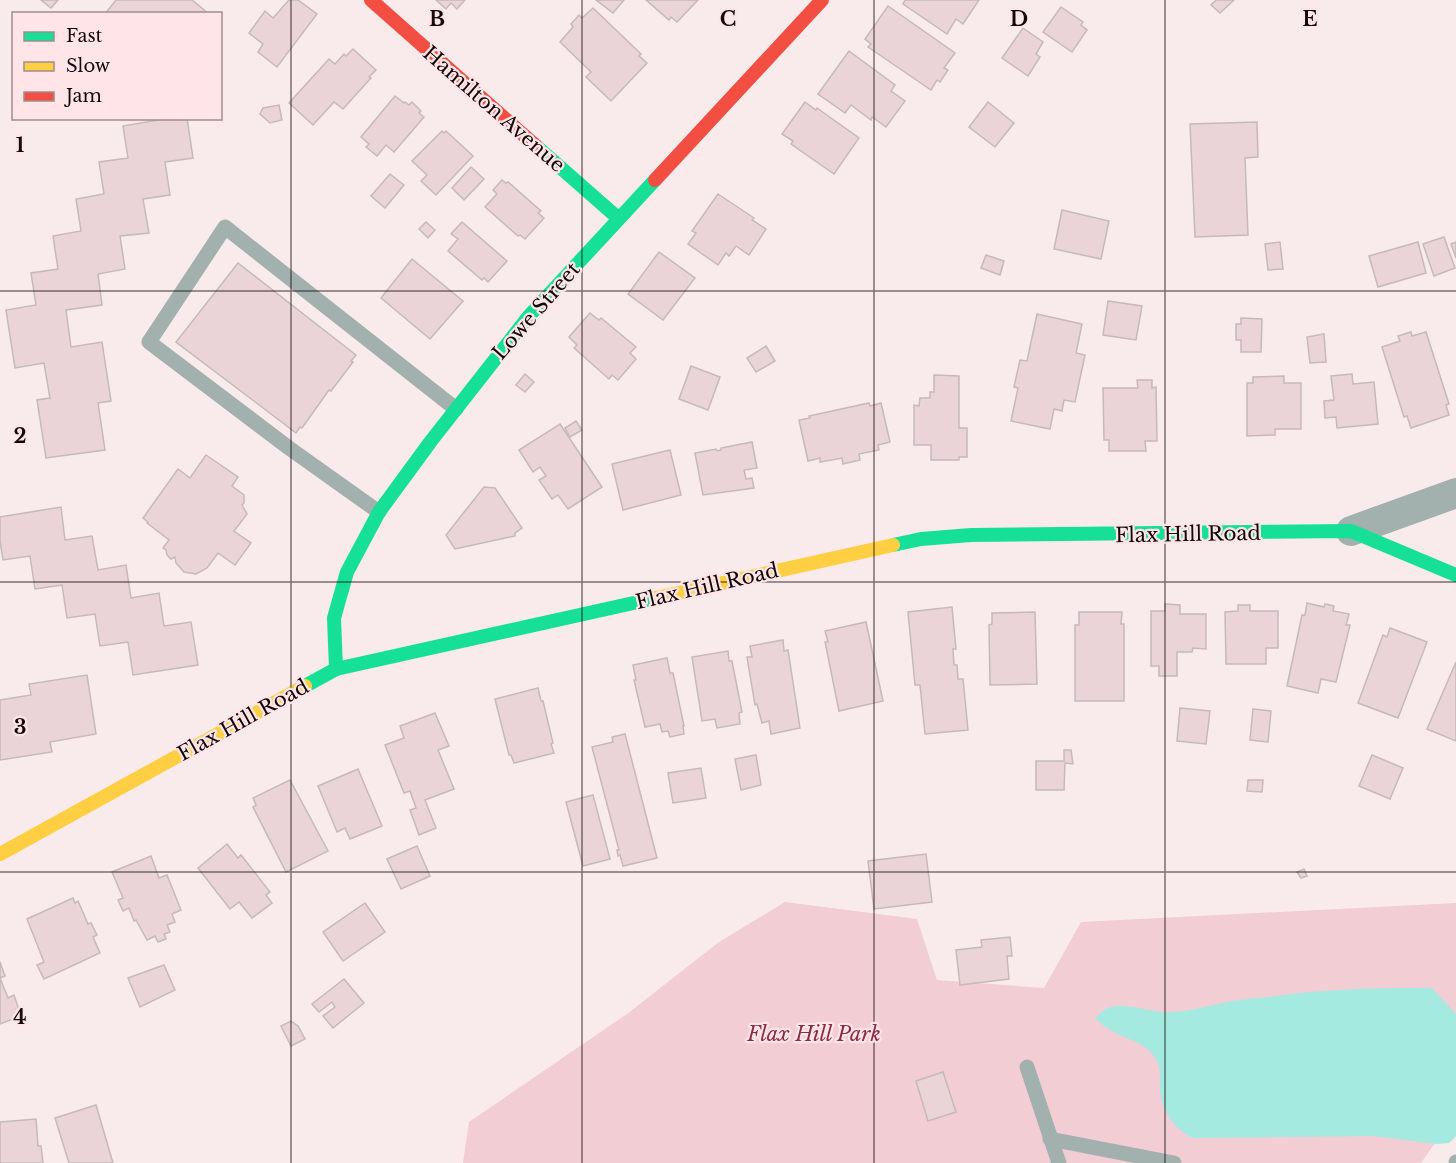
<svg xmlns="http://www.w3.org/2000/svg" width="1456" height="1163" font-family="'Libre Baskerville',serif">
	<style>
		.green { fill: #f2cdd3 }
		.water { fill: #a4eae1 }
		.building { fill: #ebd4d8; stroke: #c5b9ba; stroke-width: 1.5 }
		.lines { fill: none; stroke-linecap: round; stroke-linejoin: round }
		.lane { stroke: #a2b0ae; stroke-width: 15 }
		.street { stroke: #a2b0ae; stroke-width: 30 }
		.fast { stroke: #16e098; stroke-width: 14 }
		.slow { stroke: #ffcf43; stroke-width: 14 }
		.jam { stroke: #f24e42; stroke-width: 14 }
		.grid { fill: none; stroke: #12080a; stroke-width: 1.5; stroke-opacity: 0.55 }
		.labels { text-anchor: middle; dominant-baseline: central; stroke-width: 4.5; stroke-linejoin: round; paint-order: stroke }
		.street-label { font-size: 20px; fill: #12080a; stroke: #ffe5e8 }
		.park-label { font-size: 20px; font-style: italic; fill: #8b2b44; stroke: #ffe5e8 }
		.grid-label { font-size: 20px; text-anchor: middle; font-weight: bold; fill: #12080a; stroke: #ffe5e8; stroke-width: 4.5; stroke-linejoin: round; paint-order: stroke }
	</style>
	<rect width="100%" height="100%" fill="#f9ebec"/>
	<path class="green" d="M 785,902 L 917,919 L 937,980 L 1044,988 L 1081,922 L 1456,903 L 1456,1113 L 1421,1163 L 463,1163 L 469,1122 L 627,1014 L 719,942 Z"/>
	<path class="water" d="M 1432,988 L 1456,1014 L 1456,1136 L 1449,1143 L 1437,1144 L 1374,1136 L 1193,1138 C 1173,1128 1160,1109 1160,1086 C 1160,1077 1161,1067 1156,1059 C 1143,1037 1113,1039 1096,1018 C 1112,995 1140,1011 1164,1012 C 1190,1013 1215,1003 1241,1000 C 1274,997 1307,991 1341,990 C 1371,988 1402,988 1432,988 Z"/>
	<g class="building">
		<path d="M 41,0 L 58,0 L 51,8 Z"/>
		<path d="M 116,0 L 192,0 L 209,14 L 105,14 Z"/>
		<path d="M 289,0 L 298,0 L 317,14 L 277,67 L 258,52 L 263,44 L 249,33 L 265,11 L 273,18 Z"/>
		<path d="M 436,0 L 465,0 L 457,9 L 451,3 L 446,9 Z"/>
		<path d="M 596,0 L 624,0 L 613,13 Z"/>
		<path d="M 646,0 L 698,0 L 677,22 L 671,17 L 669,20 Z"/>
		<path d="M 905,0 L 979,0 L 963,24 L 956,19 L 947,34 L 903,4 Z"/>
		<path d="M 1216,0 L 1234,0 L 1220,13 L 1211,5 Z"/>
		<path d="M 888,6 L 955,53 L 944,68 L 948,70 L 940,82 L 937,80 L 931,90 L 868,47 L 871,44 L 865,39 Z"/>
		<path d="M 1061,7 L 1083,22 L 1081,25 L 1087,30 L 1072,52 L 1043,32 Z"/>
		<path d="M 593,8 L 641,54 L 639,56 L 647,63 L 611,101 L 586,77 L 591,72 L 560,42 L 573,27 L 571,24 L 579,15 L 582,18 Z"/>
		<path d="M 1023,28 L 1043,42 L 1036,54 L 1040,57 L 1028,76 L 1002,58 Z"/>
		<path d="M 353,49 L 376,70 L 369,77 L 371,78 L 343,109 L 334,102 L 313,125 L 289,103 L 329,59 L 335,64 L 344,54 L 346,56 Z"/>
		<path d="M 849,51 L 895,85 L 891,91 L 905,101 L 886,127 L 872,117 L 871,120 L 851,105 L 845,113 L 818,94 Z"/>
		<path d="M 395,96 L 404,103 L 405,102 L 409,105 L 412,102 L 421,111 L 419,113 L 424,117 L 394,152 L 386,145 L 377,156 L 366,147 L 369,144 L 361,137 Z"/>
		<path d="M 805,102 L 816,110 L 817,108 L 859,138 L 834,174 L 791,144 L 793,141 L 782,134 Z"/>
		<path d="M 988,102 L 1014,123 L 995,147 L 969,127 Z"/>
		<path d="M 279,105 L 282,120 L 270,123 L 260,114 L 263,108 Z"/>
		<path d="M 169,118 L 187,118 L 193,158 L 165,162 L 170,195 L 143,199 L 149,233 L 120,236 L 125,269 L 98,274 L 102,305 L 66,310 L 71,347 L 102,342 L 111,401 L 98,403 L 105,450 L 46,458 L 37,400 L 50,398 L 44,363 L 15,368 L 6,310 L 36,305 L 31,273 L 58,269 L 53,236 L 81,231 L 76,199 L 104,194 L 99,162 L 128,158 L 123,126 Z"/>
		<path d="M 1257,122 L 1258,157 L 1245,158 L 1248,235 L 1195,237 L 1190,124 Z"/>
		<path d="M 442,131 L 444,133 L 446,131 L 473,156 L 436,195 L 421,181 L 427,175 L 412,161 Z"/>
		<path d="M 471,167 L 484,179 L 464,200 L 452,188 Z"/>
		<path d="M 390,174 L 404,185 L 385,208 L 371,196 Z"/>
		<path d="M 502,180 L 506,183 L 508,182 L 541,211 L 538,213 L 544,218 L 525,239 L 520,235 L 518,236 L 485,207 L 497,194 L 493,190 Z"/>
		<path d="M 718,194 L 754,218 L 752,220 L 766,229 L 749,255 L 736,246 L 729,256 L 726,253 L 718,265 L 688,244 L 696,233 L 692,231 Z"/>
		<path d="M 1062,210 L 1109,221 L 1101,259 L 1054,249 Z"/>
		<path d="M 426,222 L 435,230 L 428,238 L 419,229 Z"/>
		<path d="M 462,222 L 507,261 L 488,282 L 484,278 L 482,280 L 448,251 L 458,239 L 451,234 Z"/>
		<path d="M 1444,237 L 1455,268 L 1434,276 L 1423,244 Z"/>
		<path d="M 1280,242 L 1283,269 L 1268,270 L 1265,244 Z"/>
		<path d="M 1418,242 L 1426,273 L 1378,287 L 1369,256 Z"/>
		<path d="M 1456,242 L 1456,258 L 1451,244 Z"/>
		<path d="M 659,252 L 695,278 L 663,320 L 628,294 Z"/>
		<path d="M 986,255 L 1004,261 L 1000,275 L 981,268 Z"/>
		<path d="M 412,259 L 463,301 L 430,339 L 381,298 Z"/>
		<path d="M 238,263 L 356,355 L 351,361 L 353,362 L 331,391 L 329,390 L 302,428 L 300,427 L 296,433 L 176,342 Z"/>
		<path d="M 1108,301 L 1142,306 L 1136,340 L 1103,335 Z"/>
		<path d="M 590,313 L 599,320 L 601,318 L 636,347 L 630,353 L 636,359 L 618,380 L 612,375 L 609,379 L 574,348 L 577,345 L 569,337 Z"/>
		<path d="M 1037,314 L 1082,324 L 1076,353 L 1085,355 L 1075,402 L 1064,400 L 1062,411 L 1054,409 L 1050,429 L 1011,421 L 1018,388 L 1014,387 L 1020,360 L 1027,361 Z"/>
		<path d="M 1241,318 L 1262,319 L 1261,352 L 1241,352 L 1241,340 L 1236,340 L 1236,324 L 1241,324 Z"/>
		<path d="M 1411,332 L 1412,336 L 1426,332 L 1449,404 L 1446,405 L 1449,415 L 1411,428 L 1407,416 L 1404,417 L 1382,347 L 1400,341 L 1398,336 Z"/>
		<path d="M 1324,334 L 1326,362 L 1310,363 L 1307,337 Z"/>
		<path d="M 766,346 L 775,361 L 756,372 L 747,358 Z"/>
		<path d="M 691,366 L 720,377 L 708,410 L 679,399 Z"/>
		<path d="M 525,374 L 534,382 L 525,392 L 516,385 Z"/>
		<path d="M 1352,374 L 1353,384 L 1374,382 L 1378,424 L 1337,428 L 1336,417 L 1325,418 L 1324,401 L 1334,400 L 1331,376 Z"/>
		<path d="M 934,375 L 959,376 L 959,428 L 967,428 L 967,457 L 959,457 L 959,460 L 931,460 L 931,445 L 914,445 L 914,405 L 919,406 L 920,398 L 930,398 L 930,392 L 934,392 Z"/>
		<path d="M 1284,376 L 1284,383 L 1301,383 L 1301,429 L 1275,429 L 1275,435 L 1247,436 L 1247,383 L 1253,383 L 1253,377 Z"/>
		<path d="M 1137,380 L 1152,380 L 1152,388 L 1156,387 L 1157,441 L 1145,441 L 1146,451 L 1109,451 L 1109,440 L 1104,440 L 1103,388 L 1138,388 Z"/>
		<path d="M 869,403 L 870,406 L 881,403 L 890,442 L 878,445 L 879,450 L 859,454 L 860,460 L 843,464 L 842,458 L 820,462 L 820,458 L 808,461 L 799,420 L 810,418 L 809,416 Z"/>
		<path d="M 576,421 L 582,430 L 570,437 L 565,428 Z"/>
		<path d="M 560,424 L 602,487 L 568,509 L 558,495 L 552,499 L 539,480 L 546,476 L 540,467 L 533,472 L 519,450 Z"/>
		<path d="M 752,442 L 757,468 L 744,470 L 746,479 L 752,478 L 754,488 L 703,495 L 695,453 L 716,449 L 717,451 L 721,450 L 721,448 Z"/>
		<path d="M 670,450 L 681,495 L 623,510 L 612,464 Z"/>
		<path d="M 206,455 L 238,477 L 232,486 L 244,495 L 244,503 L 242,505 L 247,514 L 234,531 L 251,543 L 235,565 L 218,553 L 207,568 L 196,574 L 184,572 L 176,563 L 175,557 L 171,559 L 167,555 L 166,550 L 163,548 L 169,540 L 147,523 L 148,522 L 143,518 L 178,469 L 190,478 Z"/>
		<path d="M 484,487 L 495,488 L 522,528 L 515,533 L 515,536 L 455,549 L 446,535 Z"/>
		<path d="M 61,507 L 65,540 L 92,536 L 98,570 L 126,565 L 131,598 L 159,593 L 164,626 L 191,622 L 198,665 L 133,675 L 128,642 L 100,646 L 95,614 L 67,618 L 62,585 L 35,589 L 30,556 L 3,560 L 0,541 L 0,517 Z"/>
		<path d="M 1307,603 L 1324,607 L 1325,604 L 1334,606 L 1333,611 L 1349,614 L 1346,625 L 1350,625 L 1336,682 L 1321,679 L 1318,693 L 1287,686 L 1302,615 L 1305,615 Z"/>
		<path d="M 1165,604 L 1180,605 L 1180,614 L 1206,614 L 1206,649 L 1193,648 L 1192,652 L 1177,652 L 1177,676 L 1159,676 L 1159,666 L 1151,666 L 1151,611 L 1165,611 Z"/>
		<path d="M 1238,605 L 1250,605 L 1250,611 L 1278,611 L 1278,648 L 1266,648 L 1266,664 L 1226,664 L 1225,612 L 1238,611 Z"/>
		<path d="M 952,607 L 956,649 L 953,649 L 954,665 L 957,665 L 958,679 L 963,679 L 968,730 L 925,734 L 920,685 L 915,685 L 908,612 Z"/>
		<path d="M 1035,612 L 1037,684 L 990,685 L 989,625 L 992,624 L 992,613 Z"/>
		<path d="M 1079,612 L 1122,612 L 1121,624 L 1124,624 L 1124,701 L 1075,701 L 1075,625 L 1079,625 Z"/>
		<path d="M 866,622 L 883,701 L 839,711 L 825,642 L 828,642 L 825,631 Z"/>
		<path d="M 1390,628 L 1427,642 L 1398,718 L 1358,703 L 1383,635 L 1387,637 Z"/>
		<path d="M 783,640 L 784,651 L 788,650 L 800,728 L 771,734 L 769,721 L 762,723 L 757,704 L 755,705 L 747,657 L 752,657 L 750,646 Z"/>
		<path d="M 728,651 L 729,661 L 732,661 L 742,712 L 739,713 L 740,724 L 717,728 L 715,719 L 702,721 L 692,657 Z"/>
		<path d="M 667,658 L 670,673 L 673,673 L 684,726 L 683,726 L 684,734 L 670,737 L 668,731 L 662,732 L 660,724 L 645,727 L 634,680 L 636,680 L 633,665 Z"/>
		<path d="M 1456,662 L 1456,741 L 1427,729 Z"/>
		<path d="M 87,675 L 96,734 L 50,742 L 52,752 L 0,760 L 0,700 L 31,695 L 29,684 Z"/>
		<path d="M 538,688 L 541,701 L 543,701 L 553,743 L 551,744 L 554,753 L 514,763 L 511,755 L 509,755 L 495,699 Z"/>
		<path d="M 1180,708 L 1210,711 L 1206,744 L 1177,741 Z"/>
		<path d="M 1253,709 L 1271,711 L 1268,742 L 1250,740 Z"/>
		<path d="M 435,713 L 449,746 L 438,750 L 454,789 L 425,800 L 436,828 L 419,835 L 410,810 L 416,808 L 410,791 L 404,793 L 385,745 L 404,738 L 400,726 Z"/>
		<path d="M 625,734 L 657,858 L 623,866 L 620,855 L 618,856 L 617,850 L 619,850 L 592,747 L 613,742 L 612,737 Z"/>
		<path d="M 1064,750 L 1071,750 L 1073,764 L 1065,763 L 1064,790 L 1036,790 L 1036,761 L 1064,761 Z"/>
		<path d="M 756,755 L 761,785 L 741,790 L 735,759 Z"/>
		<path d="M 1372,755 L 1403,768 L 1390,799 L 1359,786 Z"/>
		<path d="M 701,768 L 706,798 L 673,803 L 668,773 Z"/>
		<path d="M 358,769 L 382,826 L 350,839 L 345,828 L 337,832 L 318,786 Z"/>
		<path d="M 290,780 L 328,851 L 286,872 L 253,807 L 256,805 L 253,798 Z"/>
		<path d="M 1248,780 L 1263,780 L 1262,792 L 1247,791 Z"/>
		<path d="M 593,795 L 610,859 L 583,866 L 566,802 Z"/>
		<path d="M 227,844 L 238,858 L 241,855 L 270,892 L 266,895 L 272,903 L 252,918 L 239,902 L 230,909 L 198,868 Z"/>
		<path d="M 417,846 L 430,876 L 401,889 L 387,859 Z"/>
		<path d="M 926,854 L 932,902 L 874,909 L 868,861 Z"/>
		<path d="M 151,856 L 159,878 L 167,875 L 181,910 L 172,914 L 175,922 L 167,925 L 170,932 L 164,934 L 166,939 L 158,942 L 155,936 L 147,940 L 136,920 L 134,921 L 129,908 L 123,911 L 118,900 L 123,898 L 112,872 Z"/>
		<path d="M 1304,869 L 1307,876 L 1301,878 L 1297,872 Z"/>
		<path d="M 73,898 L 75,903 L 78,901 L 88,924 L 91,923 L 97,935 L 93,937 L 100,953 L 44,979 L 37,965 L 44,962 L 27,919 Z"/>
		<path d="M 365,903 L 385,932 L 343,961 L 323,932 Z"/>
		<path d="M 1010,937 L 1012,956 L 1007,956 L 1009,979 L 960,985 L 956,950 L 982,947 L 981,940 Z"/>
		<path d="M 0,962 L 5,976 L 0,978 L 8,998 L 14,995 L 21,1016 L 0,1024 Z"/>
		<path d="M 164,965 L 175,990 L 140,1007 L 128,978 Z"/>
		<path d="M 344,979 L 364,1003 L 333,1028 L 323,1016 L 335,1007 L 332,1002 L 319,1012 L 312,1004 Z"/>
		<path d="M 291,1021 L 298,1026 L 305,1039 L 291,1046 L 281,1026 Z"/>
		<path d="M 943,1072 L 956,1112 L 928,1121 L 916,1081 Z"/>
		<path d="M 96,1105 L 113,1163 L 69,1163 L 55,1118 Z"/>
		<path d="M 36,1119 L 38,1146 L 41,1146 L 43,1163 L 0,1163 L 0,1122 Z"/>
	</g>
	<g class="lines">
		<g class="lane">
			<path d="M 379,512 L 289,448 L 149,342 L 225,227 L 456,409"/>
			<path d="M 1027,1067 L 1059,1163"/>
			<path d="M 1050,1139 L 1174,1163"/>
			<path d="M 1456,1163 L 1456,1162"/>
		</g>
		<path class="street" d="M 1351,531 L 1456,493"/>
		<g class="fast">
			<path d="M 536,146 L 618,218"/>
			<path d="M 893,545 L 921,539 L 971,535 L 1351,531 L 1456,575"/>
			<path d="M 336,669 L 334,618 L 347,572 L 379,512 L 431,441 L 529,316 L 655,180"/>
			<path d="M 305,686 L 336,669 L 656,598"/>
		</g>
		<g class="slow">
			<path d="M 656,598 L 893,545"/>
			<path d="M 0,854 L 305,686"/>
		</g>
		<g class="jam">
			<path d="M 371,0 L 536,146"/>
			<path d="M 655,180 L 822,0"/>
		</g>
	</g>
	<path class="grid" d="M 291,0 L 291,1163M 582,0 L 582,1163M 874,0 L 874,1163M 1165,0 L 1165,1163M 0,291 L 1456,291M 0,582 L 1456,582M 0,872 L 1456,872"/>
	<g class="labels">
		<g class="street-label">
			<text transform="translate(494 109) rotate(41)">Hamilton Avenue</text>
			<text transform="translate(536 311) rotate(-49)">Lowe Street</text>
			<text transform="translate(1188 534) rotate(-1)">Flax Hill Road</text>
			<text transform="translate(707 586) rotate(-13)">Flax Hill Road</text>
			<text transform="translate(243 720) rotate(-29)">Flax Hill Road</text>
		</g>
		<g class="park-label">
			<text x="814" y="1034">Flax Hill Park</text>
		</g>
	</g>
	<g class="grid-label">
		<text x="437" y="26">B</text>
		<text x="728" y="26">C</text>
		<text x="1019" y="26">D</text>
		<text x="1310" y="26">E</text>
		<text x="20" y="152">1</text>
		<text x="20" y="443">2</text>
		<text x="20" y="734">3</text>
		<text x="20" y="1024">4</text>
	</g>
	<rect x="12" y="12" width="210" height="108" fill="#ffe5e8" stroke="#a08d8f" stroke-width="1.5"/>
	<rect x="24" y="32" width="30" height="9" fill="#16e098" stroke="#a08d8f" stroke-width="1.5"/>
	<text x="66" y="42" font-size="18" fill="#12080a">Fast</text>
	<rect x="24" y="62" width="30" height="9" fill="#ffcf43" stroke="#a08d8f" stroke-width="1.5"/>
	<text x="66" y="72" font-size="18" fill="#12080a">Slow</text>
	<rect x="24" y="92" width="30" height="9" fill="#f24e42" stroke="#a08d8f" stroke-width="1.5"/>
	<text x="66" y="102" font-size="18" fill="#12080a">Jam</text>
</svg>
